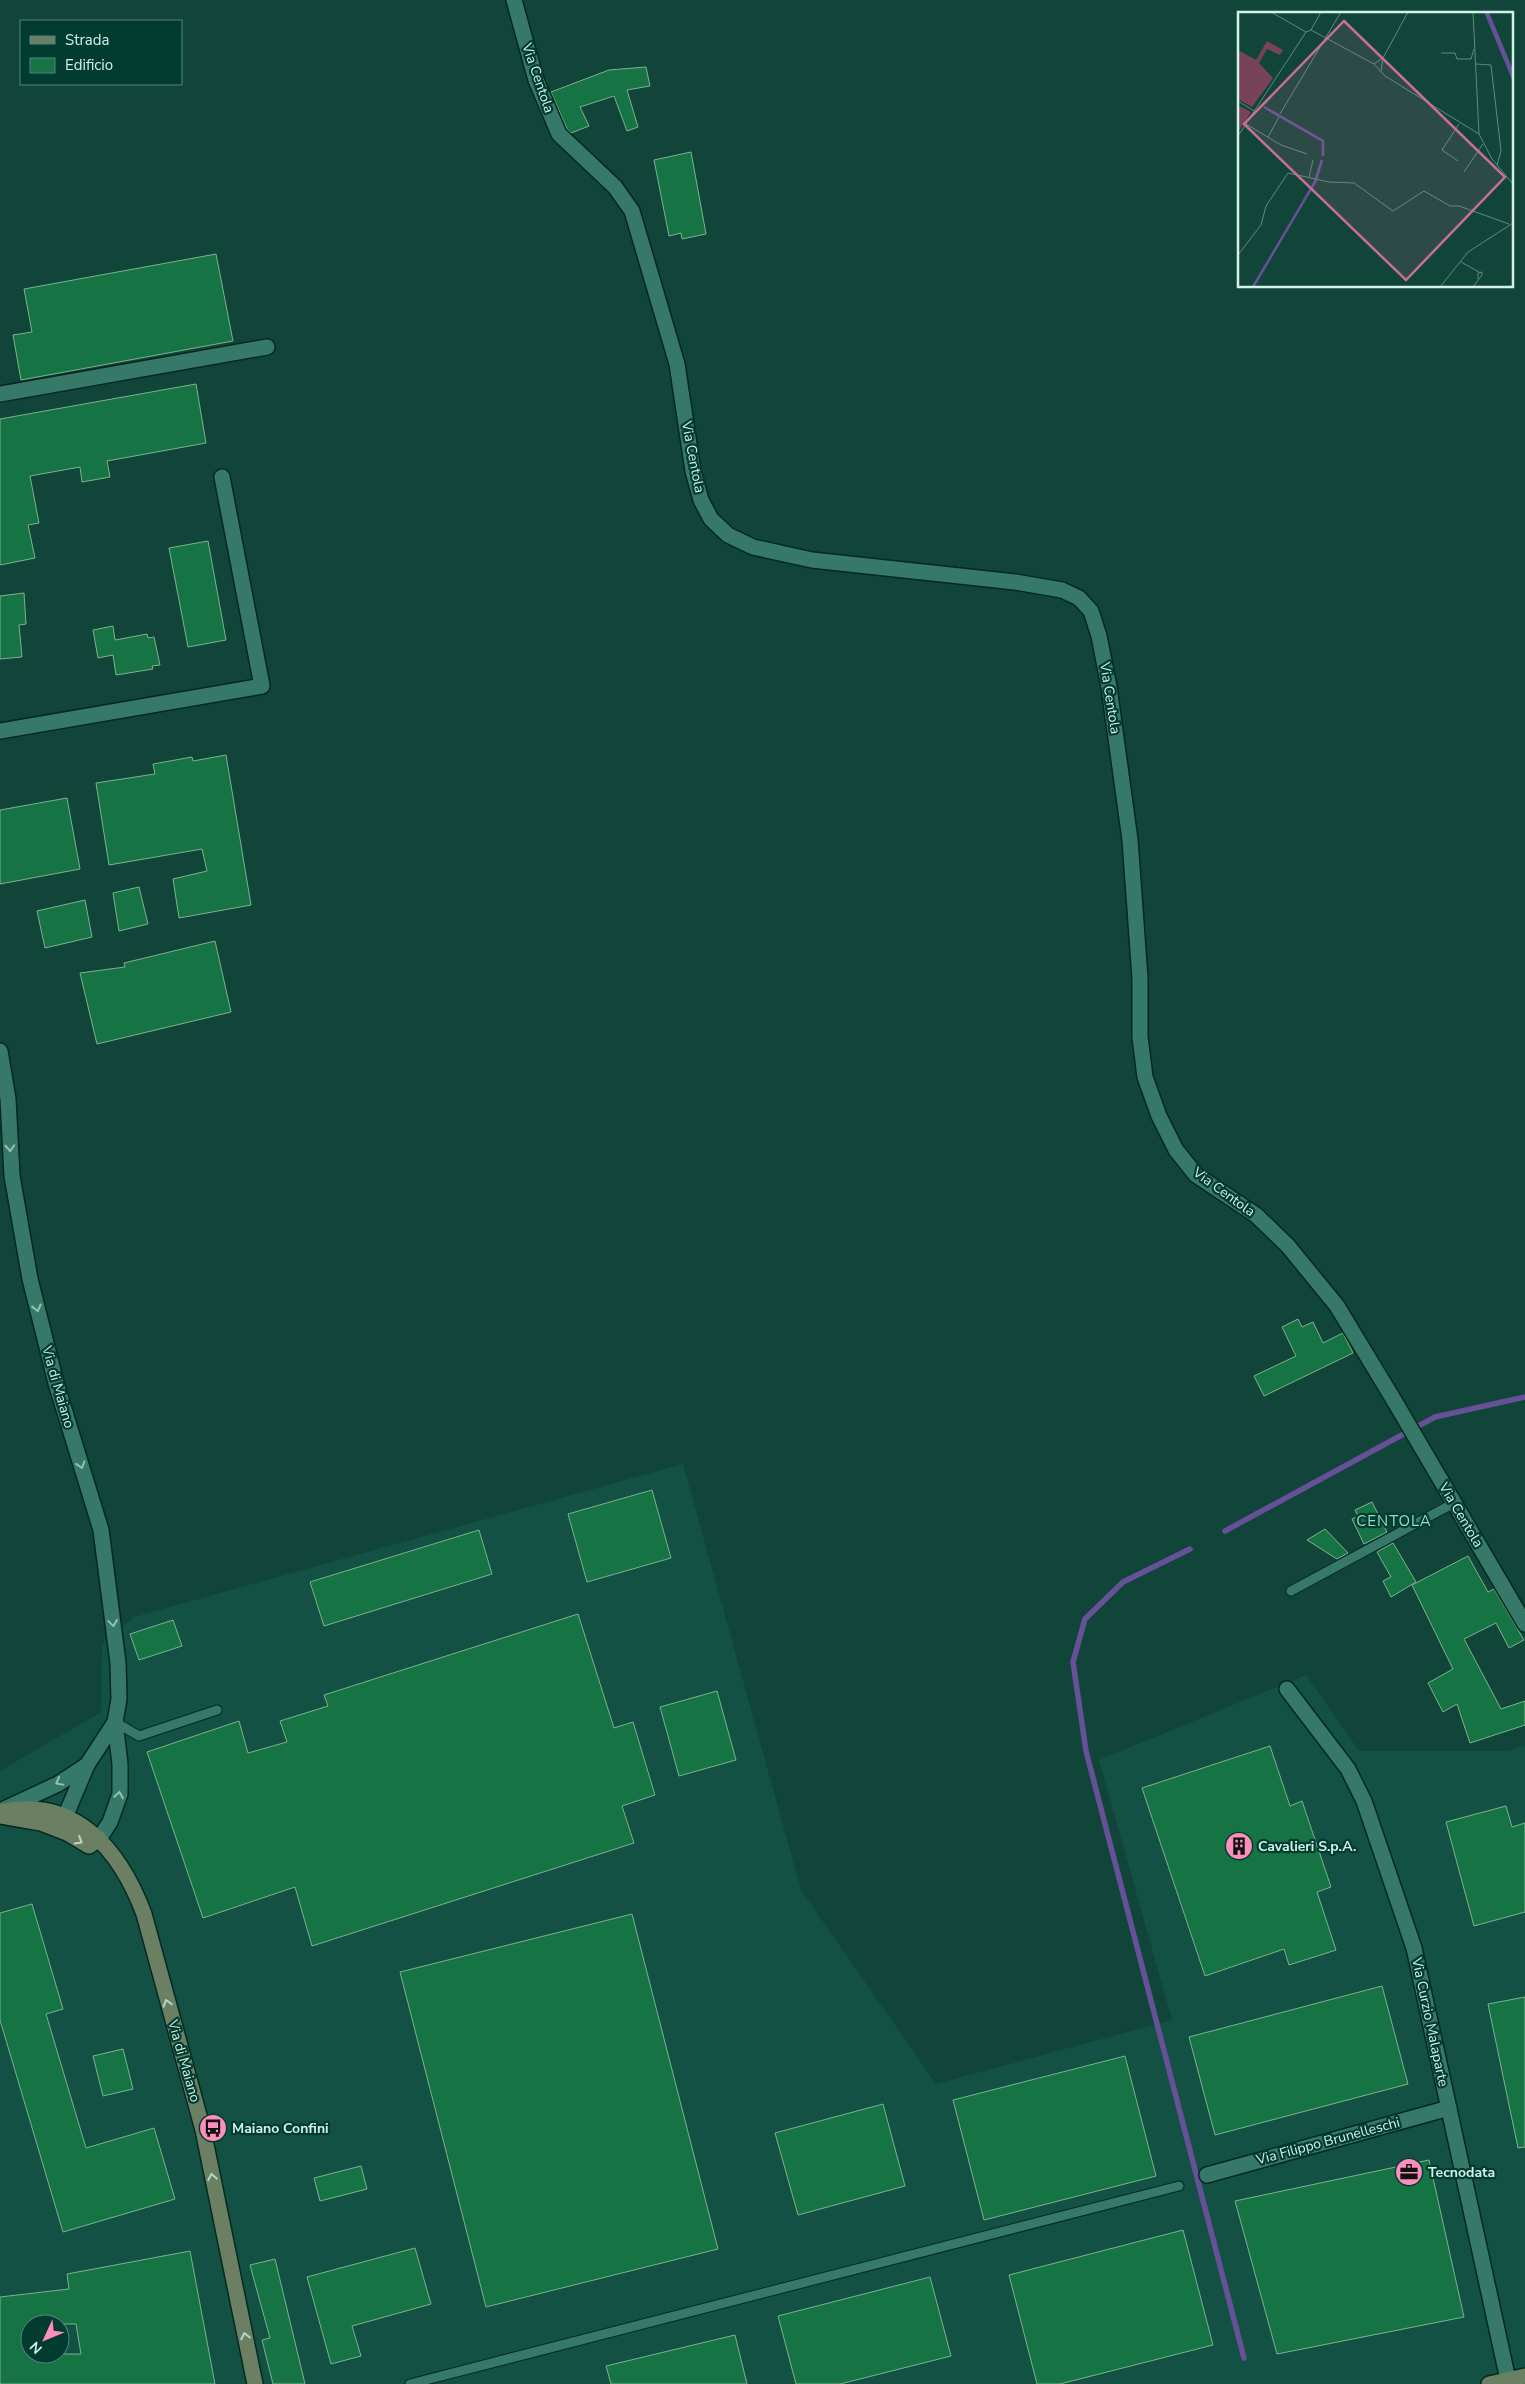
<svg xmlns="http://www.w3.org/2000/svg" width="1525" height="2384" font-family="'Nunito Sans',sans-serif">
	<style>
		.built { fill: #125144; fill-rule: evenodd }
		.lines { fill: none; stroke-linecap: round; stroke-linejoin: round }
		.stream { stroke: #665199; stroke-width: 5.5 }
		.building { fill: #167444; stroke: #7fb190; fill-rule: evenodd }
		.lane-casing { stroke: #052921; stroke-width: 11 }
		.street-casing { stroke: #052921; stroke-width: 18 }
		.secondary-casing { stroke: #052921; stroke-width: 18 }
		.lane { stroke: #367968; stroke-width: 9 }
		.street { stroke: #367968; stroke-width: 15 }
		.secondary { stroke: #6b8062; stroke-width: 15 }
		.oneway { stroke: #94c2b5 }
		.oneway2 { stroke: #b8d6c6 }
		.labels { text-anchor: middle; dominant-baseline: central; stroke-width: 4.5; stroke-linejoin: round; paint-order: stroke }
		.street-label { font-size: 14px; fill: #d2f2e8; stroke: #023b30 }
		.poi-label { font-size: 14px; font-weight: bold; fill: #d2f2e8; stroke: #023b30; text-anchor: start }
		.neighbourhood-label { font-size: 15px; letter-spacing: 1px; fill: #99dcc9; stroke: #023b30 }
		.inset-river { fill: none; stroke: #665199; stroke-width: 2.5 }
		.inset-road { fill: none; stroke: #5e8a80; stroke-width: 1 }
		.view { fill: #c86f93; fill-opacity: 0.15; stroke: #c86f93; stroke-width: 2.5 }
		.inset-edge { fill: none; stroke: #d2f2e8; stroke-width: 2.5 }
	</style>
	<rect width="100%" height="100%" fill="#11453a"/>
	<path class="built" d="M 683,1464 L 801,1890 L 936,2084 L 1172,2020 L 1099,1760 L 1306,1675 L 1359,1751 L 1507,1751 L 1525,1746 L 1525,2384 L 0,2384 L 0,1771 L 101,1712 L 102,1644 L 134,1617 ZM 30,2324 L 60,2324 L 60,2354 L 30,2354 Z"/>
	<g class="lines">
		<g class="stream">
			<path d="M 1225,1531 L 1435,1417 L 1525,1397"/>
			<path d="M 1190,1549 L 1123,1582 L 1085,1619 L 1073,1662 L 1086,1751 L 1244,2358"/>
		</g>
	</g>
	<g class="building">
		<path d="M 646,67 L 650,86 L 627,90 L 638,127 L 627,131 L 614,96 L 580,107 L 589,126 L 571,133 L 567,129 L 551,92 L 609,70 Z"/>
		<path d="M 691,152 L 706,234 L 682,239 L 681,233 L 669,236 L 654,160 Z"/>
		<path d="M 216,254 L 233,341 L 21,380 L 13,335 L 32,332 L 24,289 Z"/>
		<path d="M 196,384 L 206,443 L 107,461 L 110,477 L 82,482 L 80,467 L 30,476 L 39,523 L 28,525 L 35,558 L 0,565 L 0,419 Z"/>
		<path d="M 208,541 L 226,640 L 188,647 L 169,548 Z"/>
		<path d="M 24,593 L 26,624 L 19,625 L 22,657 L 0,659 L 0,596 Z"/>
		<path d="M 113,626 L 115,640 L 147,634 L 148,638 L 154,637 L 160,665 L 152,666 L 153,669 L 116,675 L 113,655 L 98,658 L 93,630 Z"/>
		<path d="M 226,755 L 251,905 L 179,918 L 173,879 L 207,871 L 202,849 L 109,865 L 96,783 L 155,774 L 153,764 L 192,757 L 193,761 Z"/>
		<path d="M 67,798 L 80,869 L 0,884 L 0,810 Z"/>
		<path d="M 139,887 L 148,924 L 119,931 L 113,893 Z"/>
		<path d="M 85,900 L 92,937 L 45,948 L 37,911 Z"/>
		<path d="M 215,941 L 231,1012 L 97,1044 L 80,973 L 125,967 L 124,963 Z"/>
		<path d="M 1298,1319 L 1302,1327 L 1313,1322 L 1323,1343 L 1343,1333 L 1353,1353 L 1264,1396 L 1254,1376 L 1296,1356 L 1282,1327 Z"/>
		<path d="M 652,1490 L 671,1558 L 587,1582 L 568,1514 Z"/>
		<path d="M 1372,1502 L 1387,1532 L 1364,1544 L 1352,1519 L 1358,1516 L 1355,1510 Z"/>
		<path d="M 1325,1529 L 1348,1553 L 1337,1559 L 1307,1540 Z"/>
		<path d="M 479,1530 L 492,1574 L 324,1626 L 310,1582 Z"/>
		<path d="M 1393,1543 L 1416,1582 L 1391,1597 L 1383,1581 L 1391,1577 L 1377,1552 Z"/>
		<path d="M 1468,1556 L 1488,1592 L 1494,1589 L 1524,1640 L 1509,1648 L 1496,1623 L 1464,1639 L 1501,1709 L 1525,1701 L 1525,1725 L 1470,1743 L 1457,1704 L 1443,1712 L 1428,1683 L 1453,1669 L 1412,1585 Z"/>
		<path d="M 578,1614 L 614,1728 L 633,1722 L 655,1795 L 622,1806 L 634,1843 L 312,1946 L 295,1887 L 203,1918 L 147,1752 L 239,1721 L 248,1753 L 287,1742 L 280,1721 L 328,1706 L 324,1695 Z"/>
		<path d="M 173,1620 L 182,1646 L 139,1660 L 130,1634 Z"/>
		<path d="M 717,1691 L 736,1760 L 679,1776 L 660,1707 Z"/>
		<path d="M 1270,1746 L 1290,1806 L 1302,1801 L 1331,1887 L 1317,1892 L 1336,1950 L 1289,1965 L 1284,1949 L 1205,1976 L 1142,1788 Z"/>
		<path d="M 1506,1806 L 1512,1827 L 1525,1823 L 1525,1912 L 1474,1926 L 1446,1822 Z"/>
		<path d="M 32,1904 L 63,2009 L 46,2014 L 86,2148 L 154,2128 L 175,2199 L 63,2232 L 0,2020 L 0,1913 Z"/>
		<path d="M 632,1914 L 718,2249 L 486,2307 L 400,1972 Z"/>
		<path d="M 1382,1986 L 1408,2084 L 1215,2135 L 1189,2037 Z"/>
		<path d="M 1525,1997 L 1525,2147 L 1518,2148 L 1488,2004 Z"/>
		<path d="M 123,2049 L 133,2089 L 103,2096 L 93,2056 Z"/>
		<path d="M 1125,2056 L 1156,2176 L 984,2220 L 953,2100 Z"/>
		<path d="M 883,2104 L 905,2186 L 798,2215 L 775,2133 Z"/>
		<path d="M 1429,2160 L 1464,2317 L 1277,2354 L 1235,2201 Z"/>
		<path d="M 361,2166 L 367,2189 L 320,2201 L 314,2178 Z"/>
		<path d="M 1183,2230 L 1213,2345 L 1060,2384 L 1037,2384 L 1009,2275 Z"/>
		<path d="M 415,2248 L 431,2304 L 352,2326 L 361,2356 L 331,2364 L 307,2277 Z"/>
		<path d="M 190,2251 L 215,2384 L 0,2384 L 0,2297 L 69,2289 L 67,2274 ZM 30,2324 L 76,2324 L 81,2354 L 30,2354 Z"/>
		<path d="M 275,2259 L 305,2384 L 273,2384 L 262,2340 L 270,2338 L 250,2265 Z"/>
		<path d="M 930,2277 L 951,2356 L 840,2384 L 796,2384 L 778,2316 Z"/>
		<path d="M 735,2335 L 747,2384 L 611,2384 L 606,2366 Z"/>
	</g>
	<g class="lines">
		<g class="lane-casing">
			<g id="lane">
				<path d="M 1291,1591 L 1454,1503"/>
				<path d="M 115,1722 L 139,1736 L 217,1710"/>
				<path d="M 410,2384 L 1179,2186"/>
			</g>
		</g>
		<g class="street-casing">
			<g id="street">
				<path d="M 514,0 L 536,80 L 559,134 L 615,187 L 632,211 L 677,364 L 693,471 L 701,500 L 711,519 L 728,535 L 753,547 L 812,560 L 1015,582 L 1062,590 L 1079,598 L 1091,611 L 1099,636 L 1109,687 L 1130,840 L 1140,978 L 1140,1037 L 1145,1077 L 1159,1116 L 1176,1150 L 1196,1175 L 1256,1215 L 1288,1246 L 1337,1306 L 1395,1402 L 1525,1624"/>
				<path d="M 0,394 L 267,347"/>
				<path d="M 0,731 L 262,686 L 222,477"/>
				<path d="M 0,1051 L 8,1099 L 12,1176 L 30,1279 L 56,1383 L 101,1530 L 118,1663 L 119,1699 L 115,1722 L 120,1764 L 120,1794 L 110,1822 L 99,1839"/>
				<path d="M 1287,1689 L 1348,1769 L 1364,1801 L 1414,1948 L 1508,2380"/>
				<path d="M 0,1811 L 58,1784 L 87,1765 L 115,1722"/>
				<path d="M 65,1817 L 87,1765"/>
				<path d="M 1207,2175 L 1449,2108"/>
			</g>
		</g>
		<g class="secondary-casing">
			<g id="secondary">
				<path d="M 0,1812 C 75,1795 120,1850 144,1914 L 203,2130 L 255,2384"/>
				<path d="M 0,1816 L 41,1823 L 67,1833 L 89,1846 L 99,1839"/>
				<path d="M 1489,2384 L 1525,2376"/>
			</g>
		</g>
		<use href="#lane" class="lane"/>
		<use href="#street" class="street"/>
		<use href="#secondary" class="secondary"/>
	</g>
	<defs><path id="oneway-chevron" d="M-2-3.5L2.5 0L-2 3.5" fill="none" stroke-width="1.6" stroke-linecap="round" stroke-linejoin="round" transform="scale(1.25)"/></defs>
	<g class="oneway">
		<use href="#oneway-chevron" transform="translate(10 1148) rotate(87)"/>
		<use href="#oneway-chevron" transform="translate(37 1308) rotate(76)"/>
		<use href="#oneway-chevron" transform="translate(81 1465) rotate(73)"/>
		<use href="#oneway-chevron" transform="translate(113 1623) rotate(82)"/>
		<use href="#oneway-chevron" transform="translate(59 1782) rotate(151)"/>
		<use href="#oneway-chevron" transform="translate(119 1795) rotate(-81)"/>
	</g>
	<g class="oneway2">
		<use href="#oneway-chevron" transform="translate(79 1841) rotate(31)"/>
		<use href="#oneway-chevron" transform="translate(167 2003) rotate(-106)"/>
		<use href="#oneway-chevron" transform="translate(212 2177) rotate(-101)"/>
		<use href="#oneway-chevron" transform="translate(245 2336) rotate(-102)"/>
	</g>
	<defs>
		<g id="building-disc" transform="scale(1.4375)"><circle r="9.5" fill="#fe8ebc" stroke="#023b30"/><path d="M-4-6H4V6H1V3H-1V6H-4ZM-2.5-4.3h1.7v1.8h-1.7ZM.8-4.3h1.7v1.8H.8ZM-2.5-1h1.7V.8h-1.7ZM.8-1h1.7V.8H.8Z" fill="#111"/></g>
		<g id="bus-disc" transform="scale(1.4375)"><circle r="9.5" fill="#fe8ebc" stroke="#023b30"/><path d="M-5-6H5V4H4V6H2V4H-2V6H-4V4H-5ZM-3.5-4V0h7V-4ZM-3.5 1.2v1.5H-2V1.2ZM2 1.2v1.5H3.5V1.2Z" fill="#111"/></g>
		<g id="office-disc" transform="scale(1.4375)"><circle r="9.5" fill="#fe8ebc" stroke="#023b30"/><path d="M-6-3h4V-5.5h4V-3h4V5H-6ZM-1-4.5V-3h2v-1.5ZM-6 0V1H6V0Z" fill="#111"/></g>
	</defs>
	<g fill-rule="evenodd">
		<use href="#building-disc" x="1239" y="1846"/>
		<use href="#bus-disc" x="213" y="2128"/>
		<use href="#office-disc" x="1409" y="2172"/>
	</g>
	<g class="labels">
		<g class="street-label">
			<text transform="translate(538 78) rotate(71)">Via Centola</text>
			<text transform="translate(693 457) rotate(79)">Via Centola</text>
			<text transform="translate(1110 698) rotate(81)">Via Centola</text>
			<text transform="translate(1224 1192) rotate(36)">Via Centola</text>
			<text transform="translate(58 1387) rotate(74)">Via di Maiano</text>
			<text transform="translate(1461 1515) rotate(59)">Via Centola</text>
			<text transform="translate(1430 2022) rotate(78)">Via Curzio Malaparte</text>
			<text transform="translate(184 2061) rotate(74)">Via di Maiano</text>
			<text transform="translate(1328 2141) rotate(-15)">Via Filippo Brunelleschi</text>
		</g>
		<g class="poi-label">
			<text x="1258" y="1846">Cavalieri S.p.A.</text>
			<text x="232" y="2128">Maiano Confini</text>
			<text x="1428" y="2172">Tecnodata</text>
		</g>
		<g class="neighbourhood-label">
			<text x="1394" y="1521">CENTOLA</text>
		</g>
	</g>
	<g transform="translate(1238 12)">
		<rect width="275" height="275" fill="#11453a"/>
		<path d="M 29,29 L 45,38 L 42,43 L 29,37 L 21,51 L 35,66 L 14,95 L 0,87 L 0,38 L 18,48 ZM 0,93 L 13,100 L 0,120 Z" fill="#784258"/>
		<path d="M 246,0 L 251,0 L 275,58 L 275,70 Z" fill="#665199"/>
		<path class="inset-river" d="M 26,95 L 85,129 L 85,144M 15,275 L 77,170 L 84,148"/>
		<path class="inset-road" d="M 33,0 L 68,20M 235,0 L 241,122 L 254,147 L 275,172M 73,18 L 136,52M 73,18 L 83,0M 203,41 L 217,41 L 219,47 L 233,47 L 236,37M 145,46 L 136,52 L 147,64 L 241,122M 238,52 L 253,53 L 263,139 L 259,153M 143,59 L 145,46 L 170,0M 0,89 L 16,99M 42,102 L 103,0M 8,112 L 43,133 L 69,142M 0,124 L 68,20 L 73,18M 30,125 L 41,105M 220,149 L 204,138 L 221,112M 226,160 L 245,132M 71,165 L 75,148M 0,243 L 23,213 L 28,194 L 50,161 L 91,170 L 116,171 L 155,199 L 186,179 L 212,194 L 221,194 L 271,212M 223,250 L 241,260M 202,275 L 230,240 L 275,211M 235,275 L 244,263 L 244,260 L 240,261 L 240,267M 260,275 L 275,274"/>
		<path class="view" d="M 106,9 L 267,165 L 168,268 L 6,112 Z"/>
		<rect width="275" height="275" class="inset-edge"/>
	</g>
	<rect x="20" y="20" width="162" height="65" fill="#023b30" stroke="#55847a"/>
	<rect x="30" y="36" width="25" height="8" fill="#6b8062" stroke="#55847a"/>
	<text x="65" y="45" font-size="15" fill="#d2f2e8">Strada</text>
	<rect x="30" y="58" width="25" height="15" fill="#167444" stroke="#55847a"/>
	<text x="65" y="70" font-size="15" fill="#d2f2e8">Edificio</text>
	<g transform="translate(45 2339) rotate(226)"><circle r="24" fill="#023b30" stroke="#55847a"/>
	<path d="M0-4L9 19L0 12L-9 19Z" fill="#fe8ebc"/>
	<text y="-8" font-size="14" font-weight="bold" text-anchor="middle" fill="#d2f2e8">N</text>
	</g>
</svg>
